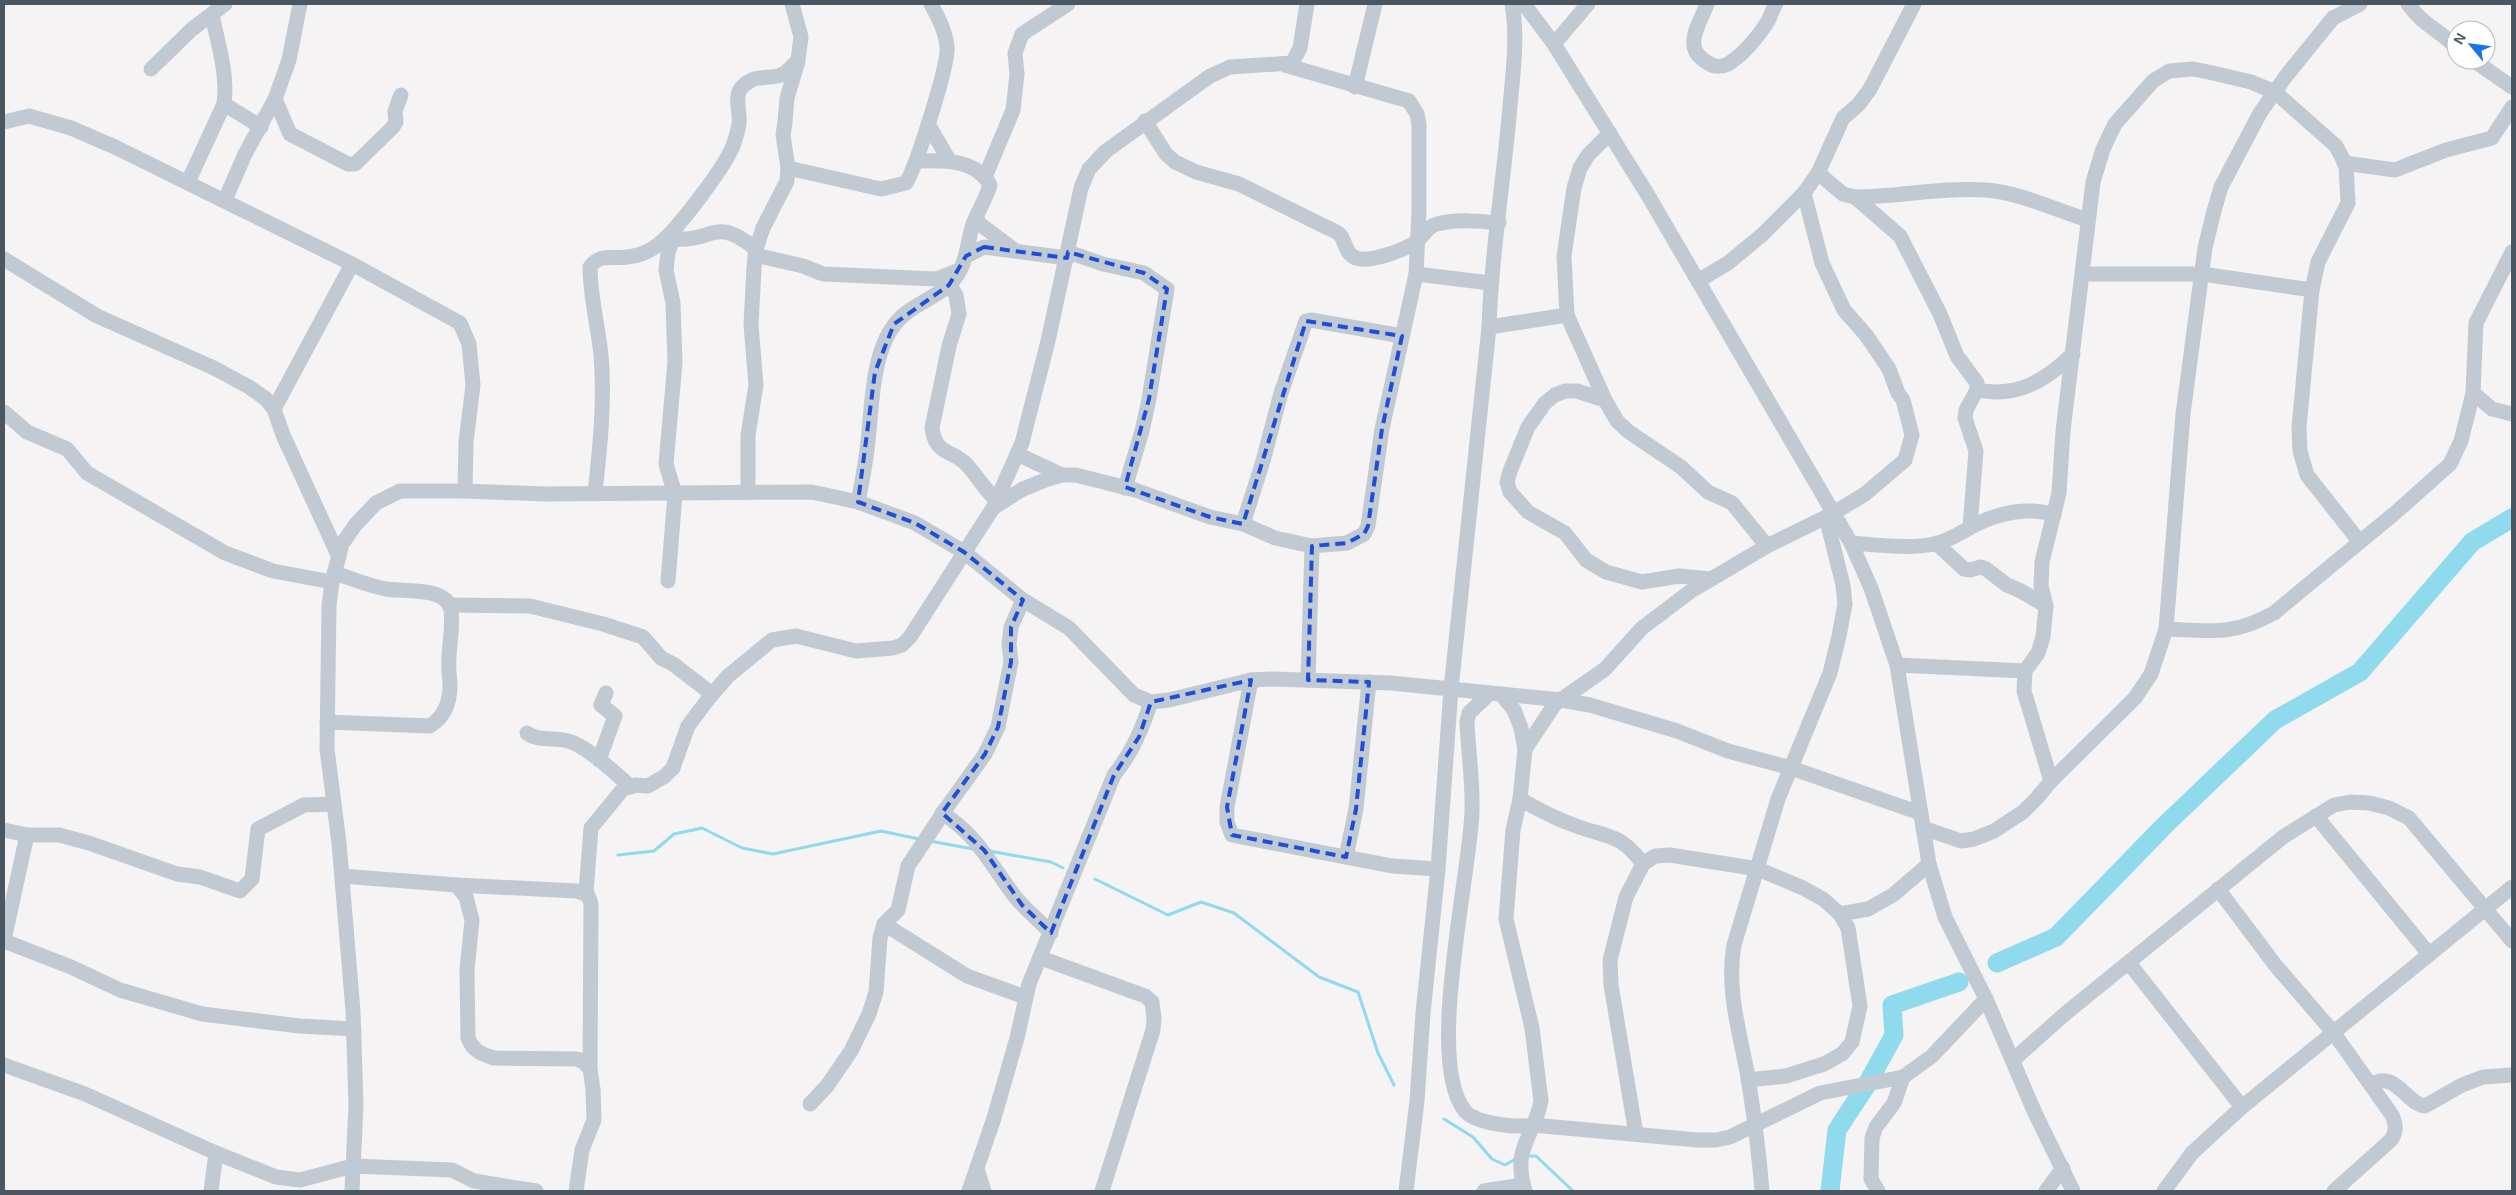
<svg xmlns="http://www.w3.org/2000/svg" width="2516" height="1195" font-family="Arial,sans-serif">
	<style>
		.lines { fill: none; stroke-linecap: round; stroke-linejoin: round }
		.stream { stroke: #90daee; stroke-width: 3 }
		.river { stroke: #90daee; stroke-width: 19 }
		.minor { stroke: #c1cad2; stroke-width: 15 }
		.marked { fill: none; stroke: #1d4ed8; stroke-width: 4; stroke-dasharray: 10 6; stroke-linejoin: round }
	</style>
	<rect width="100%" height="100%" fill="#f5f3f3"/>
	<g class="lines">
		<g class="stream">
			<path d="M 930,841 L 973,849"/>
			<path d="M 989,851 L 1051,862 L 1063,868"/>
			<path d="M 618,855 L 654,851 L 674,834 L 702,828 L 742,848 L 773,854 L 881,831 L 919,839"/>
			<path d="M 1095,879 L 1168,915 L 1201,902 L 1234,913 L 1319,977 L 1358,992 L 1378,1053 L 1394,1085"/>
			<path d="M 1444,1119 L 1473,1137 L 1492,1159 L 1505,1165 L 1517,1158"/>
			<path d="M 1527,1156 L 1536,1156 L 1573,1191"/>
		</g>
		<g class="river">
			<path d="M 1997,963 L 2056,937 L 2165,825 L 2275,720 L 2360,672 L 2472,542 L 2512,518"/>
			<path d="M 1830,1191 L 1837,1130 L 1866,1086 L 1894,1035 L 1892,1005 L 1959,982"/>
		</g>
		<g class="minor">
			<path d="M 1524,4 L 1554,44 L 1649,197 L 1851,543 L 1871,588 L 1897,665 L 1929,864 L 1945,917 L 1986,999 L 2035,1113 L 2073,1191"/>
			<path d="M 1707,4 C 1699,26 1680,49 1710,64 C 1715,67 1722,67 1728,64 C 1743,55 1759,36 1768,21 C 1771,16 1772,9 1776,4"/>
			<path d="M 2408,4 C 2422,24 2439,30 2456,47"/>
			<path d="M 1554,44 L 1588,4"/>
			<path d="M 2473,60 L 2512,87"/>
			<path d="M 151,69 L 191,30 L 225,4"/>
			<path d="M 1355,87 L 1375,4"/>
			<path d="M 275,99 L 290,134 L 348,164 L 355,164 L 393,127 L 396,122 L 395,111 L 401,95"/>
			<path d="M 224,104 L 261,127"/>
			<path d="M 1145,121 L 1166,154 L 1175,162 L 1196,172 L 1239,184 L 1328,228 C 1333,230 1338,232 1341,236 C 1346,244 1346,254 1356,258 C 1369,263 1406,250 1417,241 C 1425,235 1427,226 1437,224 C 1457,219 1479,221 1499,223"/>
			<path d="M 4,122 L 29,116 L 71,128 L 115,147 L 352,264 L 460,323 L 469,344 L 473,385 L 466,442 L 465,491"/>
			<path d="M 928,124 L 949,160"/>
			<path d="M 1610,133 L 1588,155 L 1580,168 L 1574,188 L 1564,256 L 1567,315 L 1605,400 L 1617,421 L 1629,432 L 1681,467 L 1708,492 L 1732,503 L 1767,546"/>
			<path d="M 2344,163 L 2395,170 L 2446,150 L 2492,138 L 2512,107"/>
			<path d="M 788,168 L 881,189 L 906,183 C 916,167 949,64 947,47 C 946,32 938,17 931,4"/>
			<path d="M 1818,173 L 1843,194 L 1855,197 C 1898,197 1941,187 1985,190 C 2019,192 2055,210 2088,220"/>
			<path d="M 985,177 L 1013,110 L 1017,74 L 1015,53 L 1022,34 L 1068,4"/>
			<path d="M 188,182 L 224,104 C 228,75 218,43 212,15"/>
			<path d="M 1855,197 L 1900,236 L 1940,314 L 1957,356 L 1977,383 L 1977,390 L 1966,410 L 1965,418 L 1976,451 L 1970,527"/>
			<path d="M 225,200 L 245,154 L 275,99 L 289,60 L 300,4"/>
			<path d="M 976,218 L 981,225 L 1013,249"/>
			<path d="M 673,239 C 717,242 712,215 756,249"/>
			<path d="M 1068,252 L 1103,264 L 1144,273 L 1167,289 L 1149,399 L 1142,431 L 1125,488"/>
			<path d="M 755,255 L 803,266 L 823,274 L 936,279 L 960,270"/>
			<path d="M 966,256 L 984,247 L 1067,258"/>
			<path d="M 4,259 L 97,316 L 214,368 L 249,387 L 266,399 L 274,409 L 283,435 L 339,557"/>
			<path d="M 1416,274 L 1490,283"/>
			<path d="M 2083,274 L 2202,274 L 2312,290"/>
			<path d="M 1698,281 L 1728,263 L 1762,235 L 1804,193 L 1818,173 L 1843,118 L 1859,104 L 1870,89 L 1914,4"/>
			<path d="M 949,285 L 956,295 L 959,314 L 949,346 L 932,428 C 936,457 953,449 967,465 C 978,477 985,490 997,501"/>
			<path d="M 1489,327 L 1567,315"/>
			<path d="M 1977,390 C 2017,398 2045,381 2073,354"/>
			<path d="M 2473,393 L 2492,409 L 2512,414"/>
			<path d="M 1605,400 L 1577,391 L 1565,391 L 1555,395 L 1545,403 L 1528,427 L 1510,471 L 1507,482 L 1510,492 L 1528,512 L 1565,533 L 1586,560 L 1606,572 L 1642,582 L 1679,576 L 1711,579"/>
			<path d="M 274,409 L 352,264"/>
			<path d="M 4,412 L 27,432 L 67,449 L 87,473 L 225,553 L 273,571 L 332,582"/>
			<path d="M 1017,454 L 1062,475"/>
			<path d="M 748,492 L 748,435 L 756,385 L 751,325 L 754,268 L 756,249 L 763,228 L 787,181 L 788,168 L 783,135 L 785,122 L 787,98 L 798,61"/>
			<path d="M 595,493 C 600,447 605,401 601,355 C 598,326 590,296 590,267 C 600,253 612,259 628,257 C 639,256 650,251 659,244 C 678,229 724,168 733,146 C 735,140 738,131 739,124 C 741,113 733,97 742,87 C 756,73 767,80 781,75 C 788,72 793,65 798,60 L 801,37 L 792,4"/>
			<path d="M 858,502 C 862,482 866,462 868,441 C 872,406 872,353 895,324 C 908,307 931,300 948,286 C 967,270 966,246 973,224 C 978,211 986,199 990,185 C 976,159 943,160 917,161"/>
			<path d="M 993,508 L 1023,489 L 1048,479 L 1062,475 L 1076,475 L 1135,490 L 1210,517 L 1243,524 L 1275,538 L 1312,546 L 1347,543 L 1364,534 L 1368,526 L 1382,429 L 1416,274 L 1419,211 L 1419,124 L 1417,114 L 1409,101 L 1285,65"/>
			<path d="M 1243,524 L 1263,461 L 1281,393 L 1306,321 L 1311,320 L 1402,336"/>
			<path d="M 1851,543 C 1878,545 1908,549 1935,544 C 1950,540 1960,533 1973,526 C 1997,513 2029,506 2054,515"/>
			<path d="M 1936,543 L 1964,569 L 1970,570 L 1981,567 L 1986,569 L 2007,585 L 2021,591 L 2046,606"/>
			<path d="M 668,581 L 675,494 L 666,464 L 675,362 L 673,303 L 666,270 L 668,253 L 676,229"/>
			<path d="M 449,605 L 530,606 L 603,624 L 643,637 L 661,658 L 673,664 L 712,694"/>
			<path d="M 2166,629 C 2212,631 2232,636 2274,613 L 2395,513 L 2450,464 L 2461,441 L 2473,393 L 2476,323 L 2512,252"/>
			<path d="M 1897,665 L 2025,671"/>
			<path d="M 1251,680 L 1227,807 L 1227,822 L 1232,835 L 1392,866 L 1438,869"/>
			<path d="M 1308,680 L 1312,546"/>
			<path d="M 1490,693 L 1469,713 L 1467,721 C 1468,751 1473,781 1472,811 C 1470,877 1425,1062 1465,1111 C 1476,1124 1517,1128 1533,1125 L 1697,1140 L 1716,1140 L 1730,1137 L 1820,1093 L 1903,1077 L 1932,1056 L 1986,999"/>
			<path d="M 1501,694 L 1514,710 L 1521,728 L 1525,749 L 1520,799 L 1513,830 L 1506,919 L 1532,1028 L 1541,1101 C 1533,1140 1512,1146 1525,1191"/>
			<path d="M 327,722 L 430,726 C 449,714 452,693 449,672 C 447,651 454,630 451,610 C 447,586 403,592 386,589 C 369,586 351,578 334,573"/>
			<path d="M 527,733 C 539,742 554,737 568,741 C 587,746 616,774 631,787"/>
			<path d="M 1525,749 L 1555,704 L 1605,669 L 1642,628 L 1691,591 L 1767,546 L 1832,514 L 1865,494 L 1905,460 L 1912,435 L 1903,400 L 1898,393 L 1889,369 L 1866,335 L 1844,310 L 1822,263 L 1804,193"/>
			<path d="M 599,760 L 615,716 L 601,705 L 606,693"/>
			<path d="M 2051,781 L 2024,691 L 2025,671 L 2038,653 L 2043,637 L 2046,606 L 2041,586 L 2042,562 L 2059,493 L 2063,431 L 2093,182 L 2103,149 L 2115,124 L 2153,81 L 2169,71 L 2193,69 L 2213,73 L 2251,82 L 2275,92 L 2336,146 L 2346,165 L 2348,203 L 2318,262 L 2312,290 L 2299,427 L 2300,451 L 2307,475 L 2359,541"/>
			<path d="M 1520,799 C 1539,810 1559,820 1579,827 C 1611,838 1622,835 1643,864"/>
			<path d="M 942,813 C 978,836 989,862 1013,894 C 1024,909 1039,920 1051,933"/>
			<path d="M 2316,816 L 2429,954"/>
			<path d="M 1923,828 L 1961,841 L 1974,839 L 1994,831 L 2023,812 L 2037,798 L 2051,781 L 2135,698 L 2151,674 L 2166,629 L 2183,414 L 2205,248 L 2214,211 L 2221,187 L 2260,113 L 2286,76 L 2333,18 L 2360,4"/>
			<path d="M 4,830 L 27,835 L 59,835 L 89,843 L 177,874 L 200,877 L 240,891 L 252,879 L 258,829 L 304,805 L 334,804"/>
			<path d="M 1346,857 L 1356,809 L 1369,682"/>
			<path d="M 342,876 L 456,885 L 466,897 L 472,920 L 467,970 L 468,1038 C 473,1051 481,1054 494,1058 L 577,1059 L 584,1062 L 590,1069 L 593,1089 L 594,1120 L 582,1150 L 576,1191"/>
			<path d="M 456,885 L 577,891 L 588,895 L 591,904 L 590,1069"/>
			<path d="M 2218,889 L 2276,966 L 2333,1032 L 2392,1115 C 2396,1124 2397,1131 2391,1140 L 2334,1191"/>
			<path d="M 586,892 L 591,828 L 623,789 L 635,785 L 648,786 L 665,776 L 673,768 L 688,726 L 709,698 L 728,676 L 772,640 L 796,636 L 856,651 L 893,648 L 902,645 L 910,637 L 993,508 L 1022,443 L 1048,341 L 1081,188 L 1089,169 L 1106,151 L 1210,76 L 1230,67 L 1292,63 L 1300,48 L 1307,4"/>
			<path d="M 1840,914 L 1868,909 L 1893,895 L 1929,864"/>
			<path d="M 884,924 L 967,976 L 1025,997"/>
			<path d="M 4,940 L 27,835"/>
			<path d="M 4,941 L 71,967 L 120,990 L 202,1014 L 300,1026 L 354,1029"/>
			<path d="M 1041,958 L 1145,996 L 1152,1002 L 1154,1018 L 1153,1030 L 1102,1191"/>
			<path d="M 2129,963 L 2242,1107"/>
			<path d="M 2013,1060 L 2066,1013 L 2283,837 L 2334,805 L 2350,802 L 2369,803 L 2389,808 L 2409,818 L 2512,941"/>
			<path d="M 4,1065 L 85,1094 L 216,1153 L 276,1177 L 300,1180 L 353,1166 L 452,1170 L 474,1181 L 536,1191"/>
			<path d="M 2371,1085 C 2395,1069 2405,1103 2425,1106 L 2462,1085 L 2483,1077 L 2512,1075"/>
			<path d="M 810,1104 L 827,1086 L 851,1051 L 869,1014 L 876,992 L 880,938 L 884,924 L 898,910 L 908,866 L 947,807 L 985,754 L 998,727 L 1011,662 L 1009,644 L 1011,627 L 1023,600"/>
			<path d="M 1636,1134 L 1611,985 L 1610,960 L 1626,897 L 1643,864 L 1655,856 L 1670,855 L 1758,869 L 1803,888 L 1823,899 L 1840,914 L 1848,928 L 1860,1006 L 1852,1042 L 1842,1054 L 1824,1064 L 1786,1076 L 1748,1080"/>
			<path d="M 977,1169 L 984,1191"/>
			<path d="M 211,1191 L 216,1153"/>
			<path d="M 352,1191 L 356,1105 L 353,1011 L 339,843 L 327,749 L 329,606 L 332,582 L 342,544 L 356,524 L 376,503 L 400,491 L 465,491 L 545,494 L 812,492 L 858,502 L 915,523 L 964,552 L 1023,600 L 1069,628 L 1134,695 L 1151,702 L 1169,700 L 1251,680 L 1273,679 L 1391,683 L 1561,700 L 1590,705 L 1677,731 L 1728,751 L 1791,768 L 1920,813"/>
			<path d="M 969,1191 L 994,1118 L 1017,1038 L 1029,984 L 1114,775 C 1132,753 1142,729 1151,702"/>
			<path d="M 1406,1191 L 1417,1101 L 1423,1013 L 1438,869 L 1451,689 L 1489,327 C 1491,253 1504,180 1510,106 C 1513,73 1518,36 1512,4"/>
			<path d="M 1484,1191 L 1523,1185"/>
			<path d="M 1762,1191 C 1759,1153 1754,1115 1748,1077 C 1740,1034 1726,989 1734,945 L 1778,799 L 1830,673 L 1839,636 L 1845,604 L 1843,585 L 1826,517"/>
			<path d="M 1878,1191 L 1871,1179 L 1872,1138 L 1876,1127 L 1894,1103 L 1903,1077"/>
			<path d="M 2046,1191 L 2063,1168"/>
			<path d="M 2164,1191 L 2192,1153 L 2242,1107 L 2512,887"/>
		</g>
	</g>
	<path class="marked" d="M 984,247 L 1067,258 L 1068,252 L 1144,273 L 1167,289 L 1149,399 L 1125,487 L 1210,517 L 1243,524 L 1306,321 L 1402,336 L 1382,429 L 1368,526 L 1364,534 L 1347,543 L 1312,546 L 1308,680 L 1369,682 L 1356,809 L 1346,857 L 1232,835 L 1227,807 L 1251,680 L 1151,702 L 1139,737 L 1114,775 L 1051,933 L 1022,905 L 984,850 L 942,813 L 985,754 L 998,727 L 1011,662 L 1011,627 L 1023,600 L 964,552 L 915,523 L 858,502 L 875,372 L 894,324 L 949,285 L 966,256 Z"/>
	<rect width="2516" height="1195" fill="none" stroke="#4a5661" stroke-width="10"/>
	<g transform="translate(2471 45) rotate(299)"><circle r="24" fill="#ffffff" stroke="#b7bbc0"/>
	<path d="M0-4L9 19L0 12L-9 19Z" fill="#1a73e8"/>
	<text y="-8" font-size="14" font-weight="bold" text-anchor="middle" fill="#4a5661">N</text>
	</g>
</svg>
